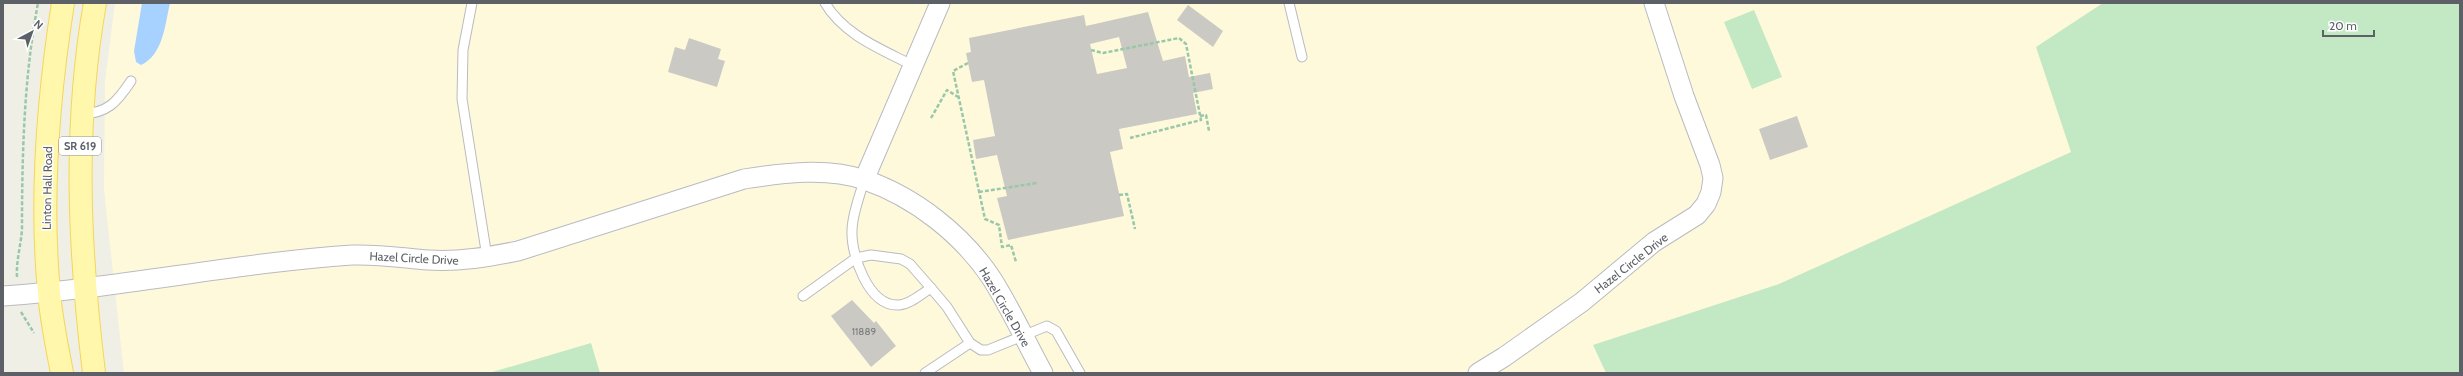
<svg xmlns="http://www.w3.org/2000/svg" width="2463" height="376" font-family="Cabin,sans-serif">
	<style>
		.commercial { fill: #fff9dc }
		.green { fill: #c2e8c4 }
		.water { fill: #a7d2ff }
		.building { fill: #cbc9c3; fill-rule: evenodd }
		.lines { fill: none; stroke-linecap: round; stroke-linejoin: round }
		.lane-casing { stroke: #b8bbc0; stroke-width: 11 }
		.street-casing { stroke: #b8bbc0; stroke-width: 21 }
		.primary-casing { stroke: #f6d558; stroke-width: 24 }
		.path { stroke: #99c7a9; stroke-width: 2.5; stroke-dasharray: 4 2; stroke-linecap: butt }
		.lane { stroke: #fff; stroke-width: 9 }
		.street { stroke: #fff; stroke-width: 19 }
		.primary { stroke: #fff7ac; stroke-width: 22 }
		.labels { text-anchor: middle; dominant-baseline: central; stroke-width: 3; stroke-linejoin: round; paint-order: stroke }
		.number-label { font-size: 10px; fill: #787b7e }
		.shield { fill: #fff; stroke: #8e9095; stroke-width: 1 }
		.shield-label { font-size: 11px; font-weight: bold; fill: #5d6167 }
		.street-label { font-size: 12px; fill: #5d6167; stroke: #fff }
	</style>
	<rect width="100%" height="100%" fill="#f0efe6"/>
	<path class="commercial" d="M 115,3 L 2213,3 L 2136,184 L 1894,373 L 124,373 L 104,189 L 105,82 Z"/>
	<g class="green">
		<path d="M 2103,3 L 2460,3 L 2460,373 L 1606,373 L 1593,345 L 1779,284 L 2071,152 L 2036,47 Z"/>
		<path d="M 1754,10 L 1782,77 L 1752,89 L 1724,22 Z"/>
		<path d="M 591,343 L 600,373 L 489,373 Z"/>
	</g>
	<path class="water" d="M 142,3 L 170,3 C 165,25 163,55 141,65 L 136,62 L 134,51 Z"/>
	<g class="building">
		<path d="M 1188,5 L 1223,31 L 1213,47 L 1177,20 Z"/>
		<path d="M 1148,12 L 1163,61 L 1185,56 L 1189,77 L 1210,73 L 1213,89 L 1193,93 L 1197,114 L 1119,129 L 1123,149 L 1110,152 L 1124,216 L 1008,240 L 997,198 L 1007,196 L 997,155 L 976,159 L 973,140 L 995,136 L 984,80 L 972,82 L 966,53 L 971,52 L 969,38 L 1084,15 L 1086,26 ZM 1119,37 L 1127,68 L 1097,74 L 1090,44 Z"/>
		<path d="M 689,38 L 721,49 L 718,59 L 725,61 L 717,87 L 668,72 L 675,47 L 685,50 Z"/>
		<path d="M 1797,116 L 1808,147 L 1770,160 L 1759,129 Z"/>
		<path d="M 852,300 L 874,323 L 876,321 L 896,346 L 871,367 L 831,316 Z"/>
	</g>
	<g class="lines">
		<g class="lane-casing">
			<g id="lane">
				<path d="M 472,3 L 463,50 L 462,99 L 487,257"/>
				<path d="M 825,3 C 844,35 881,49 912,65"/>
				<path d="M 1289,3 L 1302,57"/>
				<path d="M 82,114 C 108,113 117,102 131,81"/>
				<path d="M 931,288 L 947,307 L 970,343 L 981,350 L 988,350 L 1047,326 L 1056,331 L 1080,373"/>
				<path d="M 803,296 L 856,258 L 871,255 L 901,259 L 910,264 L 931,288 C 921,294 911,304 899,305 C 868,307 851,254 852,231 C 852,214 860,196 864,180"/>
				<path d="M 925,373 L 970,343"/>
			</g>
		</g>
		<g class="street-casing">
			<g id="street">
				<path d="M 864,180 L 940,3"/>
				<path d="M 3,296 C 120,288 235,263 352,255 C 378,254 403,258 428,260 C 459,262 488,257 518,251 L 744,179 C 782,173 827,167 865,180 C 915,197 963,235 992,279 C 1011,309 1026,342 1043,373"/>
				<path d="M 1478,373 L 1504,357 L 1582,302 L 1654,242 L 1697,215 L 1706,204 L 1711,192 L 1713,178 L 1710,165 L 1684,96 L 1654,3"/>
			</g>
		</g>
		<g class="primary-casing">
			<g id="primary">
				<path d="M 62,373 C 57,346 51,319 49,292 C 40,196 48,98 63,3"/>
				<path d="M 94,373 C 79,249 73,127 95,3"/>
			</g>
		</g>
		<g class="path">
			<path d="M 1091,50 L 1103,53 L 1179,38 L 1186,44 L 1201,120 L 1130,138"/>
			<path d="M 968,63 L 953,71 L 985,219 L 999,225 L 1002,247 L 1011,245 L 1016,262"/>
			<path d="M 1200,116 L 1206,115 L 1209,131"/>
			<path d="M 931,118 L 947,90 L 958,97"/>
			<path d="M 979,192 L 1037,183"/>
			<path d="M 1119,195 L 1127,194 L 1135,229"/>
			<path d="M 17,277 C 16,261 21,245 22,229 C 22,153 24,77 38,3"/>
			<path d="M 21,312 L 34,333"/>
		</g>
		<use href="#lane" class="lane"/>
		<use href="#street" class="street"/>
		<use href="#primary" class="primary"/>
	</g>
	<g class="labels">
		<g class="number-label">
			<text x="864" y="331">11889</text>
		</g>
		<rect class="shield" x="59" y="137" width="42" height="18" rx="3"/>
		<g class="shield-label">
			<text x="80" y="146">SR 619</text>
		</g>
		<g class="street-label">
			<text transform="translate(47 188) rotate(-89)">Linton Hall Road</text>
			<text transform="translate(414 258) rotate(3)">Hazel Circle Drive</text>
			<text transform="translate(1631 263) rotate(-38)">Hazel Circle Drive</text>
			<text transform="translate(1005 307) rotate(60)">Hazel Circle Drive</text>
		</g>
	</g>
	<rect width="2463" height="376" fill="none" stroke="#5d6167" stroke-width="8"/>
	<g transform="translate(32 32) rotate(41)" stroke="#ffffff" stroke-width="3" paint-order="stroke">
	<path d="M0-3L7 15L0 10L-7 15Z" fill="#5d6167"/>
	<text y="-6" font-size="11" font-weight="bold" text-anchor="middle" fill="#5d6167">N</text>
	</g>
	<path d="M2323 30v6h51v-6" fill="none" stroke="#5d6167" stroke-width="2"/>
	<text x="2329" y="30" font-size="12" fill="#5d6167" stroke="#ffffff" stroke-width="3" paint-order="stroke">20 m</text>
</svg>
